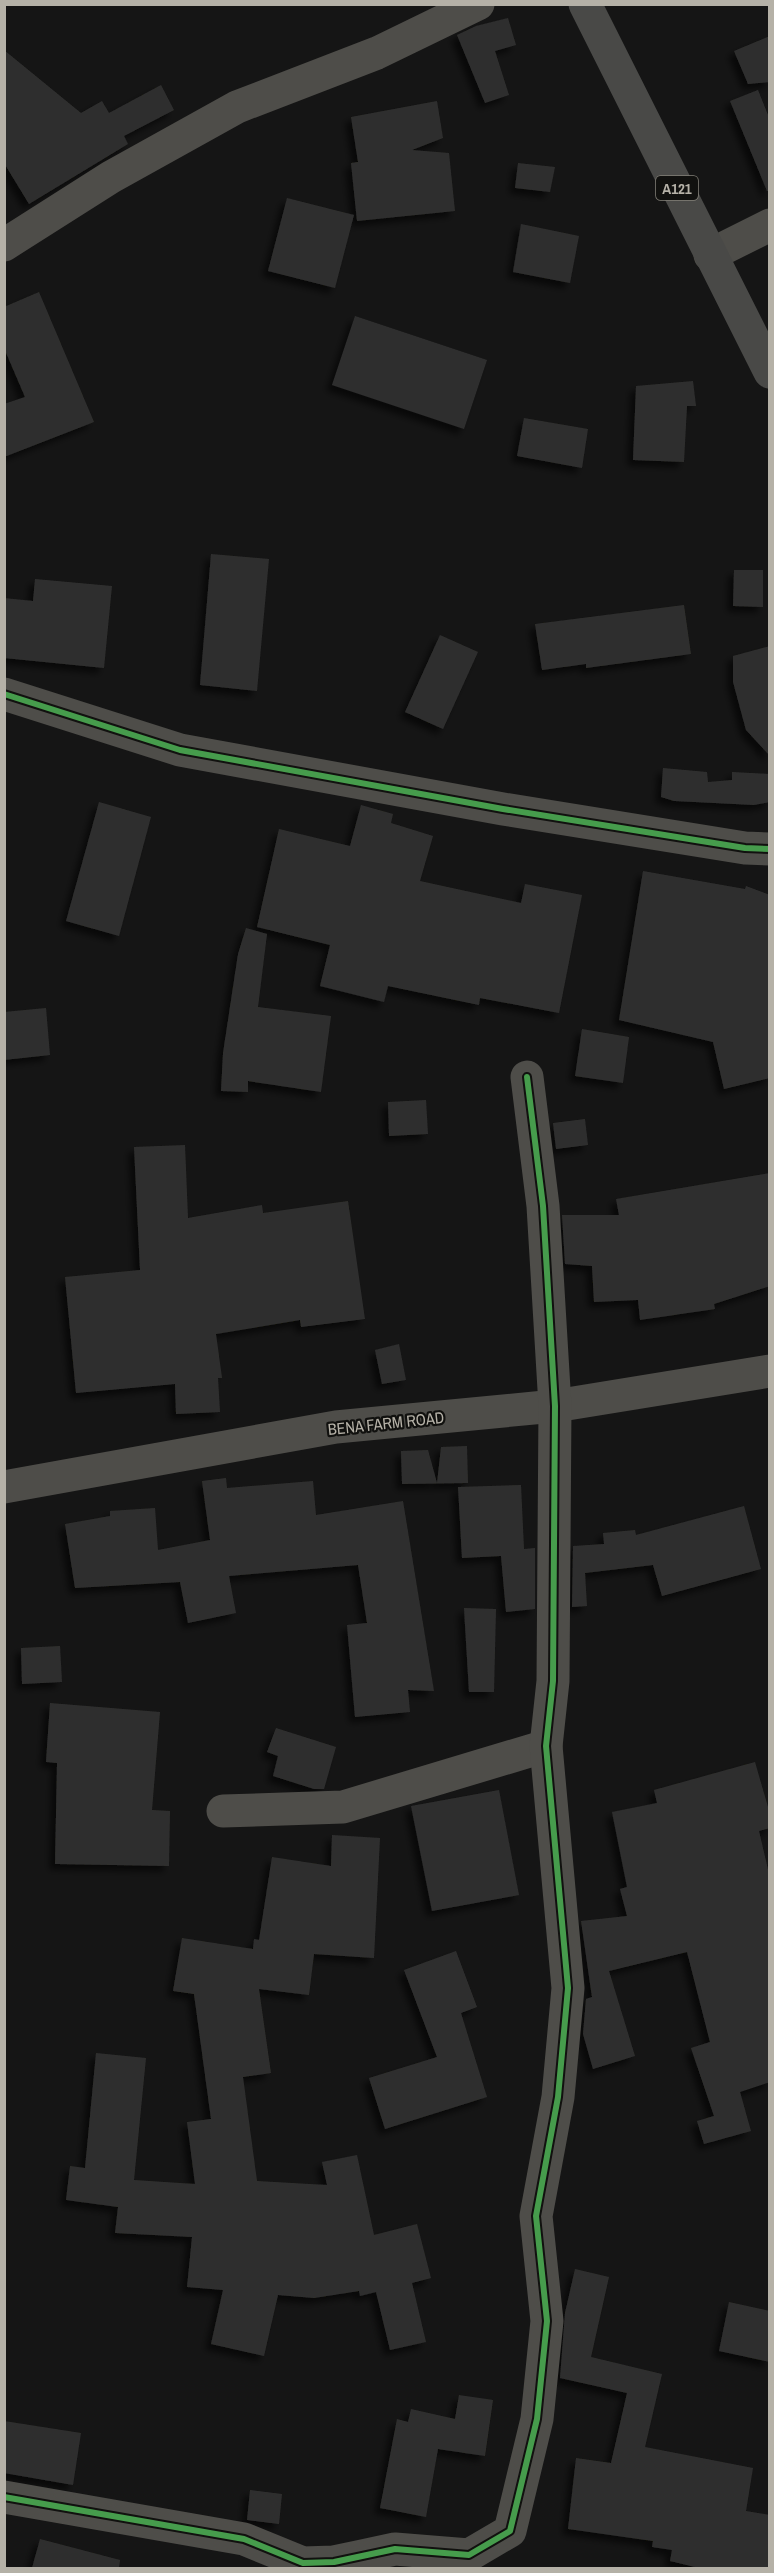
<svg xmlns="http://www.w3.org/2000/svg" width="774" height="2573" font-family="'Archivo Narrow',sans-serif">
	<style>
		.building { fill: #2f2f2e; filter: url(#shadow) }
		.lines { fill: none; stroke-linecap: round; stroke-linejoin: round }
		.minor { stroke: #4e4d49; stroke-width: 33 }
		.major { stroke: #494947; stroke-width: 33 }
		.cycleway-casing { stroke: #11110f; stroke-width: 10 }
		.cycleway { stroke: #469c4c; stroke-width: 6 }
		.labels { text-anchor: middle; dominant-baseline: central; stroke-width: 4.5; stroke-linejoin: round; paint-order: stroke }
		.shield { fill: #11110f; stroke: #848179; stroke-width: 1.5 }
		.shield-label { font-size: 15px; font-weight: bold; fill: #b5b1a7 }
		.street-label { font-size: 16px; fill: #b5b1a7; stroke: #11110f }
	</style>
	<defs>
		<filter id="shadow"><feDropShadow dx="-5.5" dy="5.5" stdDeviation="3" flood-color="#0009"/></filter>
	</defs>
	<rect width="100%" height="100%" fill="#151515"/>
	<g class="building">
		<path d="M 508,18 L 516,45 L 495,51 L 509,95 L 485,103 L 457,35 L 476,26 Z"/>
		<path d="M 770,36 L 770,82 L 748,84 L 734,51 Z"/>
		<path d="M 4,50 L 81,113 L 102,101 L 109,113 L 161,85 L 174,110 L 124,136 L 128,144 L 29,204 L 4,163 Z"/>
		<path d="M 758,90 L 770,120 L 770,191 L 767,191 L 730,101 Z"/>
		<path d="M 437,101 L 443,138 L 412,150 L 449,153 L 455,211 L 357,221 L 351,163 L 358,162 L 351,117 Z"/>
		<path d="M 518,163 L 555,167 L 550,192 L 515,188 Z"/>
		<path d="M 287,198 L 354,215 L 335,288 L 268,271 Z"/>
		<path d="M 521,224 L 579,236 L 570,283 L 513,272 Z"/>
		<path d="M 39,292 L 94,422 L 4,457 L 4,404 L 25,397 L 4,348 L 4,307 Z"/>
		<path d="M 355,316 L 487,360 L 464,429 L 332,385 Z"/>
		<path d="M 693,381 L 696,406 L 687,406 L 684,462 L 633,460 L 636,386 Z"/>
		<path d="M 524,418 L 588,429 L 582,468 L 517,456 Z"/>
		<path d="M 211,554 L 269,559 L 257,691 L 200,685 Z"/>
		<path d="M 734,570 L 763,570 L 763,607 L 733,606 Z"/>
		<path d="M 35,579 L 112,586 L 104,668 L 4,658 L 4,598 L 33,601 Z"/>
		<path d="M 684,605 L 691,654 L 586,668 L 586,664 L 542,670 L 535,624 Z"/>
		<path d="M 440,635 L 478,652 L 443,729 L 405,712 Z"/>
		<path d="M 770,646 L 770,756 L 746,730 L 733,682 L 733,656 Z"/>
		<path d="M 663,768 L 707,772 L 708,782 L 732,780 L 732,772 L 770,774 L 770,802 L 754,805 L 674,801 L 661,797 Z"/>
		<path d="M 99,802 L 151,817 L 119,936 L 66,921 Z"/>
		<path d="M 361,805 L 393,814 L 391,823 L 433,836 L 420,881 L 521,903 L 525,884 L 582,895 L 559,1013 L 480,998 L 479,1005 L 388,986 L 384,1002 L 320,986 L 330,945 L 257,927 L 279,829 L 350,846 Z"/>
		<path d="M 643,871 L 745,889 L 746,886 L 770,895 L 770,1078 L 724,1089 L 713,1042 L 619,1020 Z"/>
		<path d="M 246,928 L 267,934 L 258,1007 L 331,1016 L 321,1092 L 248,1081 L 248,1092 L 221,1091 L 223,1053 L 238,954 Z"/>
		<path d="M 46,1008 L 50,1055 L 4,1060 L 4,1012 Z"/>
		<path d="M 582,1029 L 629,1037 L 623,1083 L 575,1076 Z"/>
		<path d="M 426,1100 L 428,1134 L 389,1136 L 388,1102 Z"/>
		<path d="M 585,1119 L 588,1145 L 556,1149 L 553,1123 Z"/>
		<path d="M 185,1145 L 188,1218 L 262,1205 L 263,1213 L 348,1201 L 365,1319 L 301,1327 L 300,1320 L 216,1334 L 222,1378 L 218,1378 L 220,1412 L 176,1414 L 175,1384 L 76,1393 L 65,1277 L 140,1270 L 134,1147 Z"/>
		<path d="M 770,1173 L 770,1286 L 714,1304 L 715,1309 L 640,1320 L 638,1300 L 594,1302 L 592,1266 L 565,1264 L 562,1215 L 619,1215 L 616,1199 Z"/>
		<path d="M 399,1344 L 406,1380 L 382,1384 L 375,1350 Z"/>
		<path d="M 467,1446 L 468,1483 L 402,1484 L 401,1451 L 428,1450 L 437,1483 L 441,1447 Z"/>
		<path d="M 226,1478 L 227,1488 L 313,1481 L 316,1515 L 403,1501 L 434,1691 L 408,1690 L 410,1712 L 355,1717 L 347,1625 L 367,1623 L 358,1565 L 229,1576 L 236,1613 L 188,1623 L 180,1582 L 75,1588 L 65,1524 L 110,1516 L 110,1511 L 155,1508 L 158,1550 L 210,1540 L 202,1481 Z"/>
		<path d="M 521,1485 L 524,1549 L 535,1548 L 535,1609 L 506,1612 L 501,1556 L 462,1558 L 458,1487 Z"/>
		<path d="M 744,1506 L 761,1569 L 662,1596 L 653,1565 L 585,1573 L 587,1606 L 572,1607 L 573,1546 L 604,1544 L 603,1533 L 635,1530 L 636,1535 Z"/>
		<path d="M 464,1608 L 496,1609 L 494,1692 L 469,1692 Z"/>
		<path d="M 60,1646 L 62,1682 L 22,1684 L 21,1648 Z"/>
		<path d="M 50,1703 L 160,1712 L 152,1810 L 170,1811 L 169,1866 L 55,1864 L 57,1763 L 46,1762 Z"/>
		<path d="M 276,1728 L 336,1747 L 324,1789 L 314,1789 L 273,1776 L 278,1756 L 267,1752 Z"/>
		<path d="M 755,1762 L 770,1814 L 770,1828 L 759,1831 L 770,1878 L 770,2082 L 740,2092 L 751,2131 L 704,2144 L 697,2121 L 714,2116 L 691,2048 L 710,2042 L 687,1952 L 609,1971 L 635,2056 L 593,2069 L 583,2034 L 586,1999 L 592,1997 L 581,1921 L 627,1916 L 620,1889 L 627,1887 L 612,1812 L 657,1803 L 654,1790 Z"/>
		<path d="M 499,1790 L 519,1895 L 432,1911 L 411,1806 Z"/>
		<path d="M 332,1835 L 380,1838 L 374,1958 L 314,1954 L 309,1995 L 259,1989 L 271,2073 L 243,2077 L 257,2181 L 327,2185 L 322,2162 L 357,2155 L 374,2235 L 417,2224 L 431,2278 L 412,2283 L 426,2342 L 390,2350 L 376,2292 L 360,2296 L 359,2291 L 314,2298 L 278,2295 L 264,2356 L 211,2344 L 223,2290 L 187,2287 L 192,2237 L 115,2233 L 118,2207 L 66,2200 L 70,2166 L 85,2168 L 96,2053 L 146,2058 L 134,2180 L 195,2184 L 187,2122 L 211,2119 L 194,1994 L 173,1991 L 182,1938 L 253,1949 L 254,1939 L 259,1940 L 272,1857 L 331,1866 Z"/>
		<path d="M 456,1951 L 477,2007 L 461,2013 L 487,2097 L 385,2129 L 369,2078 L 437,2057 L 404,1970 Z"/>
		<path d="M 575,2269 L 609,2277 L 591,2357 L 662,2374 L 645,2447 L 753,2468 L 746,2511 L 770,2515 L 770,2568 L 699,2568 L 670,2561 L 672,2550 L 652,2547 L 653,2541 L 568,2529 L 576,2458 L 611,2463 L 627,2393 L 560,2378 L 565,2313 Z"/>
		<path d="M 729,2302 L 770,2311 L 770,2362 L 719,2351 Z"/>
		<path d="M 459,2395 L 493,2400 L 485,2456 L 438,2449 L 426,2517 L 380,2508 L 397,2419 L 408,2422 L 411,2409 L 455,2419 Z"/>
		<path d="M 4,2421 L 81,2433 L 73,2485 L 4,2473 Z"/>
		<path d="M 250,2490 L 282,2494 L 279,2524 L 247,2520 Z"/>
		<path d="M 40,2539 L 120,2560 L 119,2568 L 32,2568 Z"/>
	</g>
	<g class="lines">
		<g class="minor">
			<path d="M 4,245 L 111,177 L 237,107 L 377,53 L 478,4"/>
			<path d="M 710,255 L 770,225"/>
			<path d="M 4,694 L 180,750 L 503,809 L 745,848 L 770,849"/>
			<path d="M 4,1487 L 336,1427 L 555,1406 L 770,1371"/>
			<path d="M 223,1811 L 343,1807 L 546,1746"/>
			<path d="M 4,2497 L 244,2539 L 303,2563 L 334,2562 L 395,2549 L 469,2555 L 510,2531 L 537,2419 L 547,2321 L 536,2216 L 558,2097 L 568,1988 L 546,1746 L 553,1681 L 555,1406 L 543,1206 L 527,1077"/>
		</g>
		<path class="major" d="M 585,4 L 770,372"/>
		<g class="cycleway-casing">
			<g id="cycleway">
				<path d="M 4,694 L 180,750 L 503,809 L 745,848 L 770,849"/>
				<path d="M 4,2497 L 244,2539 L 303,2563 L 334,2562 L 395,2549 L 469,2555 L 510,2531 L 537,2419 L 547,2321 L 536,2216 L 558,2097 L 568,1988 L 546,1746 L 553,1681 L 555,1406 L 543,1206 L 527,1077"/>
			</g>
		</g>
		<use href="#cycleway" class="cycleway"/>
	</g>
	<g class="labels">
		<rect class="shield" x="656" y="176" width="42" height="24" rx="4.5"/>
		<g class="shield-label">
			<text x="677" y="188">A121</text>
		</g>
		<g class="street-label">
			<text transform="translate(386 1423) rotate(-6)">BENA FARM ROAD</text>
		</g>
	</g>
	<rect width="774" height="2573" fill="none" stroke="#b5b1a7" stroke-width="12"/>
</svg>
